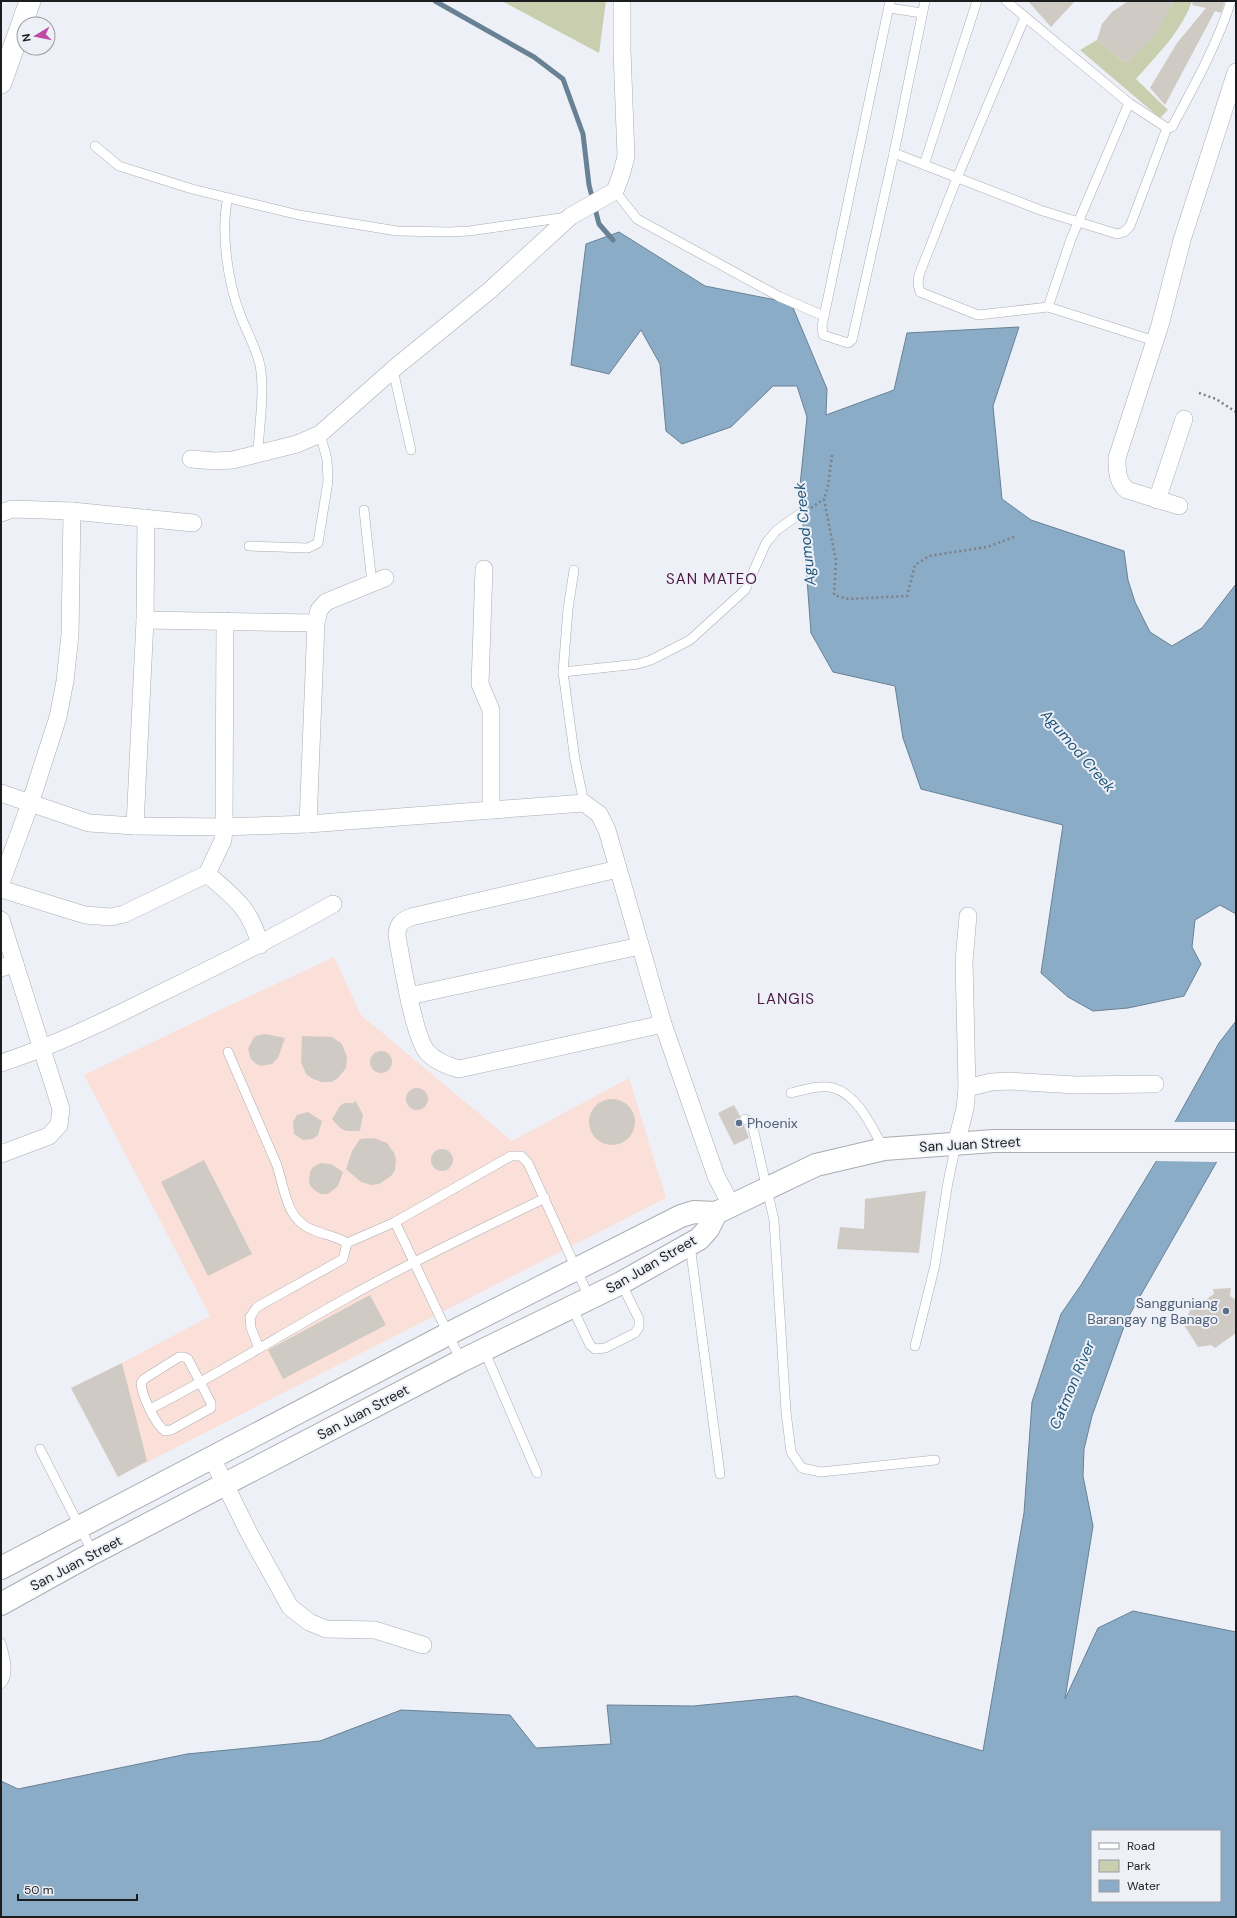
<svg xmlns="http://www.w3.org/2000/svg" width="1237" height="1918" font-family="'DM Sans',sans-serif">
	<style>
		.industrial { fill: #fae0d8 }
		.green { fill: #c9ceaf }
		.water { fill: #8aacc6; stroke: #698194; fill-rule: evenodd }
		.pier { fill: #eef0f7 }
		.lines { fill: none; stroke-linecap: round; stroke-linejoin: round }
		.stream { stroke: #698194; stroke-width: 5 }
		.building { fill: #d0cac5 }
		.service-casing { stroke: #a9acb2; stroke-width: 10 }
		.minor-casing { stroke: #a9acb2; stroke-width: 18 }
		.tertiary-casing { stroke: #a9acb2; stroke-width: 22 }
		.secondary-casing { stroke: #a9acb2; stroke-width: 24 }
		.path { stroke: #7e7f84; stroke-width: 2.5; stroke-dasharray: 2 3; stroke-linecap: butt }
		.service { stroke: #fff; stroke-width: 9 }
		.minor { stroke: #fff; stroke-width: 17 }
		.tertiary { stroke: #fff; stroke-width: 21 }
		.secondary { stroke: #fff; stroke-width: 22 }
		.service-dot { fill: #5c6f8a; stroke: #eef0f7; stroke-width: 1.5 }
		.labels { text-anchor: middle; dominant-baseline: central; stroke-width: 4; stroke-linejoin: round; paint-order: stroke }
		.service-label { font-size: 14px; fill: #4e5e75; stroke: #eef0f7; text-anchor: start }
		.street-label { font-size: 14px; fill: #1c1d1f; stroke: #eef0f7 }
		.water-label { font-size: 15px; font-style: italic; fill: #1f557a; stroke: #eef0f7 }
		.neighbourhood-label { font-size: 15px; letter-spacing: 1px; fill: #4d1743; stroke: #eef0f7 }
	</style>
	<rect width="100%" height="100%" fill="#eef0f7"/>
	<path class="industrial" d="M 334,957 L 361,1015 L 512,1141 L 629,1078 L 666,1198 L 118,1477 L 71,1388 L 122,1363 L 210,1316 L 84,1075 L 205,1017 Z"/>
	<g class="green">
		<path d="M 502,1 L 606,1 L 599,53 Z"/>
		<path d="M 1174,1 L 1192,1 C 1182,31 1156,56 1136,79 L 1168,110 L 1160,118 L 1080,50 L 1097,40 L 1125,63 C 1149,42 1158,29 1174,1 Z"/>
	</g>
	<g class="water">
		<path d="M 619,232 L 705,286 L 791,303 L 827,389 L 826,415 L 894,390 L 907,333 L 1019,327 L 993,406 L 1002,499 L 1031,520 L 1124,551 L 1128,580 L 1135,602 L 1150,632 L 1172,646 L 1202,628 L 1236,584 L 1236,914 L 1220,905 L 1195,920 L 1192,947 L 1201,964 L 1184,996 L 1128,1008 L 1093,1011 L 1068,997 L 1041,973 L 1063,825 L 921,789 L 903,738 L 895,686 L 833,672 L 811,633 L 800,485 L 807,417 L 797,386 L 773,386 L 731,427 L 682,444 L 666,431 L 660,364 L 641,330 L 609,374 L 571,365 L 586,244 Z"/>
		<path d="M 1236,1021 L 1236,1128 L 1126,1321 L 1092,1416 L 1084,1449 L 1083,1476 L 1093,1526 L 1065,1699 L 1098,1628 L 1133,1611 L 1236,1632 L 1236,1917 L 1,1917 L 1,1781 L 18,1789 L 187,1754 L 320,1741 L 401,1710 L 510,1715 L 536,1748 L 611,1744 L 607,1705 L 693,1706 L 796,1696 L 983,1751 L 1024,1513 L 1032,1402 L 1061,1314 L 1081,1285 L 1160,1155 L 1175,1122 L 1219,1043 ZM 1092,1831 L 1220,1831 L 1220,1901 L 1092,1901 Z"/>
	</g>
	<path class="pier" d="M 1173,1122 L 1236,1122 L 1236,1132 L 1220,1162 L 1154,1161 Z"/>
	<g class="lines">
		<path class="stream" d="M 435,1 L 534,57 L 563,79 L 583,134 L 589,185 L 599,224 L 613,240"/>
	</g>
	<g class="building">
		<path d="M 1028,1 L 1075,1 L 1051,27 Z"/>
		<path d="M 1128,1 L 1174,1 L 1152,39 L 1125,63 L 1097,40 L 1102,24 L 1112,12 Z"/>
		<path d="M 1193,1 L 1225,1 L 1221,13 L 1215,11 L 1165,105 L 1150,88 L 1177,43 L 1206,8 L 1192,5 Z"/>
		<path d="M 265,1034 L 285,1038 L 278,1058 L 272,1064 L 262,1066 L 256,1064 L 251,1059 L 248,1049 L 253,1039 L 256,1036 Z"/>
		<path d="M 302,1036 L 332,1037 L 342,1044 L 347,1057 L 346,1068 L 338,1078 L 331,1082 L 322,1082 L 313,1079 L 306,1074 L 301,1062 Z"/>
		<circle cx="381" cy="1062" r="11"/>
		<circle cx="417" cy="1099" r="11"/>
		<circle cx="612" cy="1122" r="23"/>
		<path d="M 355,1100 L 363,1115 L 360,1131 L 346,1131 L 340,1128 L 332,1119 L 340,1106 L 344,1103 L 354,1103 Z"/>
		<path d="M 734,1105 L 740,1116 L 740,1122 L 744,1125 L 749,1138 L 734,1145 L 718,1113 Z"/>
		<path d="M 308,1112 L 322,1121 L 318,1135 L 313,1139 L 303,1140 L 294,1134 L 293,1122 L 297,1115 Z"/>
		<path d="M 374,1138 L 387,1143 L 394,1153 L 396,1159 L 395,1170 L 391,1176 L 379,1184 L 371,1185 L 361,1182 L 346,1169 L 352,1151 L 360,1139 Z"/>
		<circle cx="442" cy="1160" r="11"/>
		<path d="M 204,1160 L 252,1254 L 208,1276 L 161,1182 Z"/>
		<path d="M 321,1163 L 331,1164 L 343,1172 L 338,1186 L 328,1194 L 322,1194 L 317,1192 L 311,1187 L 309,1182 L 310,1172 L 313,1167 Z"/>
		<path d="M 926,1191 L 919,1253 L 837,1249 L 840,1227 L 864,1229 L 865,1199 Z"/>
		<path d="M 1231,1288 L 1230,1296 L 1236,1300 L 1236,1333 L 1215,1348 L 1211,1345 L 1198,1347 L 1184,1325 L 1190,1310 L 1214,1294 L 1213,1289 Z"/>
		<path d="M 370,1295 L 386,1325 L 283,1379 L 268,1350 Z"/>
		<path d="M 122,1363 L 147,1461 L 118,1477 L 71,1388 Z"/>
	</g>
	<g class="lines">
		<g class="service-casing">
			<g id="service">
				<path d="M 890,1 L 822,326 L 823,335 L 848,343 L 852,340 L 894,153 L 925,1"/>
				<path d="M 1006,1 L 1129,103 L 1167,128 L 1172,127 C 1194,86 1217,45 1231,1"/>
				<path d="M 889,8 L 922,13"/>
				<path d="M 1025,17 L 957,178 L 919,275 L 918,284 L 920,292 L 978,315 L 1048,307 L 1155,341"/>
				<path d="M 95,146 L 119,166 L 192,189 L 299,215 L 397,231 L 450,232 L 469,231 L 567,217"/>
				<path d="M 894,153 L 1040,210 L 1117,234 L 1124,232 L 1130,226 L 1167,128"/>
				<path d="M 924,165 L 977,1"/>
				<path d="M 615,191 L 637,219 L 780,297 L 824,316"/>
				<path d="M 228,198 C 220,230 228,283 240,314 C 246,331 256,347 260,365 C 265,393 259,425 258,453"/>
				<path d="M 1048,307 L 1071,239 L 1129,103"/>
				<path d="M 393,370 L 411,450"/>
				<path d="M 364,510 L 372,583"/>
				<path d="M 249,546 L 308,548 L 318,543 L 328,481 L 327,459 L 320,434"/>
				<path d="M 574,570 L 568,609 L 563,672 L 575,760 L 584,803"/>
				<path d="M 563,672 L 638,664 L 651,660 L 690,640 L 745,590 L 766,543 L 777,530 L 801,513"/>
				<path d="M 228,1052 L 276,1163 C 285,1187 285,1220 313,1230 C 325,1235 336,1236 347,1243"/>
				<path d="M 791,1093 C 804,1090 821,1084 834,1088 C 859,1096 872,1128 884,1149"/>
				<path d="M 745,1119 L 749,1121 L 753,1128 L 774,1220 L 786,1412 L 791,1452 L 802,1468 L 821,1472 L 935,1460"/>
				<path d="M 395,1222 L 511,1156 L 521,1156 L 528,1163 L 590,1299"/>
				<path d="M 690,1245 L 720,1474"/>
				<path d="M 572,1307 L 590,1345 L 595,1349 L 605,1348 L 635,1333 L 639,1327 L 639,1319 L 621,1283"/>
				<path d="M 915,1346 L 935,1265 L 948,1182 L 956,1144"/>
				<path d="M 259,1348 L 251,1328 L 250,1317 L 257,1307 L 343,1259 L 347,1243 L 395,1222 L 461,1361"/>
				<path d="M 484,1350 L 537,1473"/>
				<path d="M 179,1357 L 184,1357 L 188,1359 L 211,1403 L 211,1408 L 171,1430 L 165,1431 C 155,1424 142,1396 141,1383 L 144,1379 Z"/>
				<path d="M 150,1409 C 217,1375 280,1335 345,1299 C 410,1262 478,1231 545,1198"/>
				<path d="M 40,1449 L 93,1553"/>
				<path d="M 1,1643 C 4,1655 11,1674 1,1684"/>
			</g>
		</g>
		<g class="minor-casing">
			<g id="minor">
				<path d="M 191,459 L 215,461 L 233,460 L 297,444 L 320,434 L 397,366 L 489,291 L 571,216 L 615,191 L 621,175 L 626,157 L 622,50 L 622,1"/>
				<path d="M 1157,500 L 1184,419"/>
				<path d="M 1179,506 L 1127,490 C 1117,482 1117,470 1117,458 L 1160,325 L 1182,240 L 1236,72"/>
				<path d="M 1,513 L 12,509 L 72,511 L 193,523"/>
				<path d="M 484,569 L 480,684 L 491,710 L 491,810"/>
				<path d="M 145,620 L 316,623"/>
				<path d="M 1,793 L 89,823 L 135,826 L 224,827 L 308,824 L 584,803 L 599,814 L 607,830 L 663,1024 L 716,1176 L 731,1205"/>
				<path d="M 308,824 L 316,623 L 319,610 L 326,602 L 385,578"/>
				<path d="M 135,826 L 145,620 L 146,518"/>
				<path d="M 618,869 L 411,917 C 401,921 397,925 397,936 C 402,961 413,1035 427,1052 C 435,1061 448,1066 459,1069 L 663,1024"/>
				<path d="M 207,874 C 235,898 250,908 260,945"/>
				<path d="M 1,883 L 30,804 L 58,717 L 65,681 L 70,635 L 72,511"/>
				<path d="M 1,889 L 85,915 L 111,917 L 124,914 L 207,874 L 223,840 L 224,827 L 225,621"/>
				<path d="M 1,920 L 61,1109 L 59,1125 L 49,1136 L 1,1154"/>
				<path d="M 1,968 L 15,963"/>
				<path d="M 409,996 L 640,946"/>
				<path d="M 1,1063 C 56,1045 105,1021 157,995 C 217,966 275,937 333,904"/>
				<path d="M 967,1088 L 964,961 L 968,916"/>
				<path d="M 956,1144 L 965,1109 L 967,1088 L 991,1082 L 1009,1081 L 1076,1085 L 1155,1084"/>
				<path d="M 211,1456 L 249,1533 L 290,1607 L 309,1622 L 326,1629 L 375,1630 L 423,1645"/>
			</g>
		</g>
		<g class="tertiary-casing">
			<path id="tertiary" d="M 1,83 L 30,1"/>
		</g>
		<g class="secondary-casing">
			<g id="secondary">
				<path d="M 1,1568 L 448,1334 L 681,1216 L 694,1212 L 716,1213 L 816,1165 L 884,1149 L 994,1141 L 1236,1141"/>
				<path d="M 1,1604 L 93,1553 L 461,1361 L 621,1283 L 699,1239 L 708,1229 L 716,1213"/>
			</g>
		</g>
		<g class="path">
			<path d="M 1199,393 L 1216,399 L 1236,412"/>
			<path d="M 832,455 L 828,486 L 824,499 L 836,561 L 834,595 L 848,599 L 907,596 L 915,565 L 929,556 L 987,547 L 1014,537"/>
			<path d="M 811,508 L 824,499"/>
		</g>
		<use href="#service" class="service"/>
		<use href="#minor" class="minor"/>
		<use href="#tertiary" class="tertiary"/>
		<use href="#secondary" class="secondary"/>
	</g>
	<g class="service-dot">
		<circle cx="739" cy="1123" r="4"/>
		<circle cx="1226" cy="1311" r="4"/>
	</g>
	<g class="labels">
		<g class="service-label">
			<text x="747" y="1123">Phoenix</text>
			<text x="1218" y="1303" text-anchor="end">Sangguniang<tspan x="1218" dy="16">Barangay ng Banago</tspan></text>
		</g>
		<g class="street-label">
			<text transform="translate(970 1144) rotate(-3)">San Juan Street</text>
			<text transform="translate(651 1264) rotate(-30)">San Juan Street</text>
			<text transform="translate(363 1412) rotate(-28)">San Juan Street</text>
			<text transform="translate(76 1563) rotate(-28)">San Juan Street</text>
		</g>
		<g class="water-label">
			<text transform="translate(805 534) rotate(-96)">Agumod Creek</text>
			<text transform="translate(1078 751) rotate(49)">Agumod Creek</text>
			<text transform="translate(1072 1385) rotate(-67)">Catmon River</text>
		</g>
		<g class="neighbourhood-label">
			<text x="712" y="579">SAN MATEO</text>
			<text x="786" y="999">LANGIS</text>
		</g>
	</g>
	<rect width="1237" height="1918" fill="none" stroke="#1c1d1f" stroke-width="4"/>
	<rect x="1091" y="1830" width="130" height="72" fill="#eef0f7" stroke="#9a9ca1"/>
	<rect x="1099" y="1843" width="20" height="6" fill="#ffffff" stroke="#9a9ca1"/>
	<text x="1127" y="1850" font-size="12" fill="#1c1d1f">Road</text>
	<rect x="1099" y="1860" width="20" height="12" fill="#c9ceaf" stroke="#9a9ca1"/>
	<text x="1127" y="1870" font-size="12" fill="#1c1d1f">Park</text>
	<rect x="1099" y="1880" width="20" height="12" fill="#8aacc6" stroke="#9a9ca1"/>
	<text x="1127" y="1890" font-size="12" fill="#1c1d1f">Water</text>
	<g transform="translate(36 36) rotate(260)"><circle r="19" fill="#eef0f7" stroke="#9a9ca1"/>
	<path d="M0-3L7 15L0 10L-7 15Z" fill="#be4ca7"/>
	<text y="-6" font-size="11" font-weight="bold" text-anchor="middle" fill="#1c1d1f">N</text>
	</g>
	<path d="M18 1894v6h119v-6" fill="none" stroke="#1c1d1f" stroke-width="2"/>
	<text x="24" y="1894" font-size="12" fill="#1c1d1f" stroke="#eef0f7" stroke-width="3" paint-order="stroke">50 m</text>
</svg>
